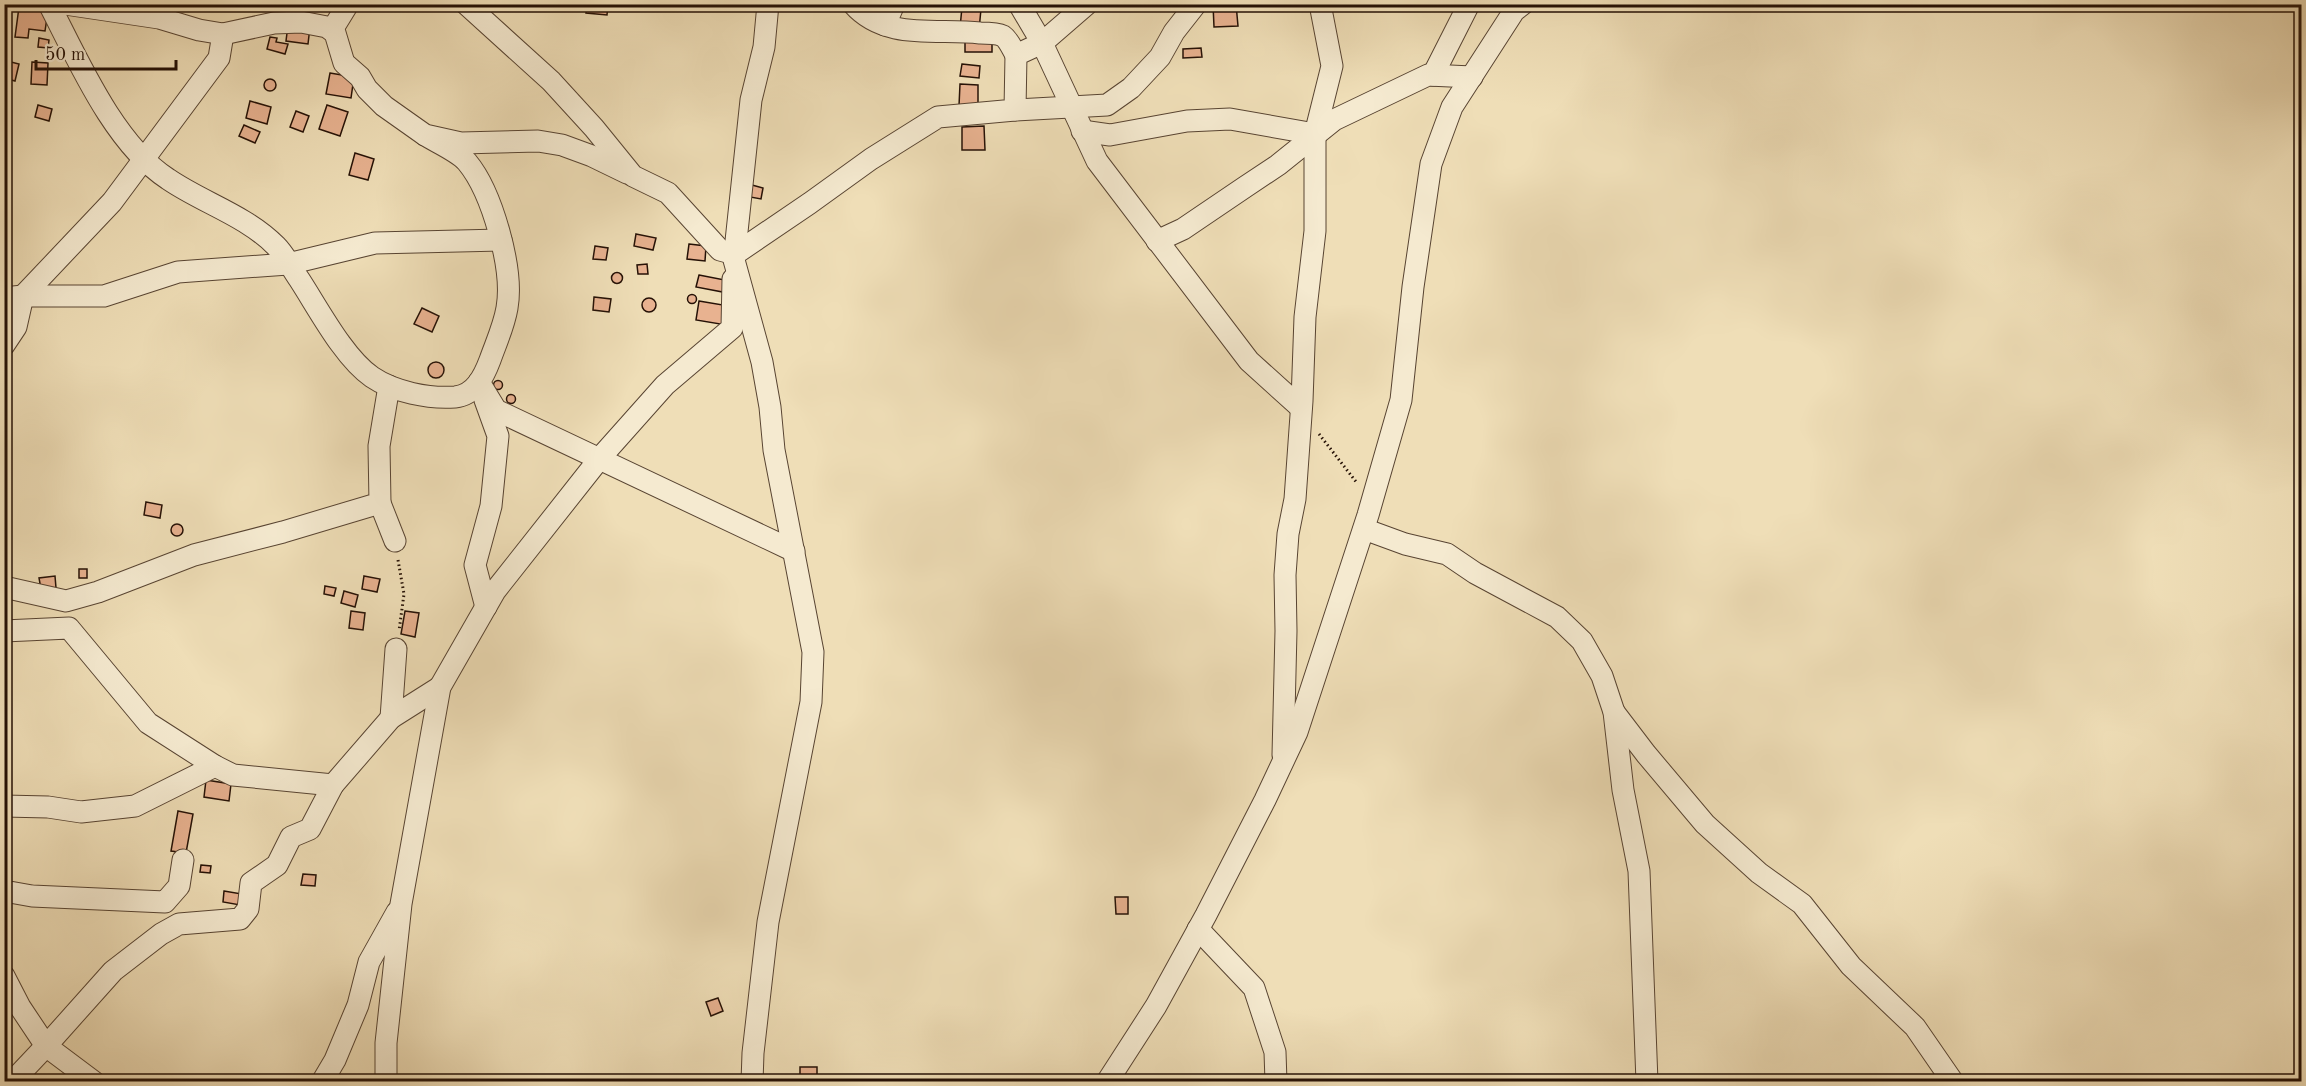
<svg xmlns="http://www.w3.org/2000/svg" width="2306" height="1086" font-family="'Old Standard TT',serif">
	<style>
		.building { fill: #e8b290; stroke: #251106; stroke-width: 1.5 }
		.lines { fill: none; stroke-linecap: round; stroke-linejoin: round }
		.minor-casing { stroke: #584432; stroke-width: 23 }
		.path { stroke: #251106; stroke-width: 3; stroke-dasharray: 1.5 3; stroke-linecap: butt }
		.minor { stroke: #f5ead0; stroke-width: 21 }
	</style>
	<rect width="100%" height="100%" fill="#efdeb7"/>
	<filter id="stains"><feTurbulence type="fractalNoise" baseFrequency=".00333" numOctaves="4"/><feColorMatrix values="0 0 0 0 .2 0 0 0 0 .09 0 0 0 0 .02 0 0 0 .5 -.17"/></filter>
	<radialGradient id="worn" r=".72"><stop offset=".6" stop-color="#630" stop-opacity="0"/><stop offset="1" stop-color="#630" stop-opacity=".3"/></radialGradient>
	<g class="building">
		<path d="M 587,4 L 608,4 L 607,15 L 586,13 Z"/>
		<path d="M 1213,4 L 1236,4 L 1238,26 L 1214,27 Z"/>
		<path d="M 19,7 L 48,11 L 45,31 L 29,29 L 28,38 L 15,37 Z"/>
		<path d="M 962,7 L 981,9 L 979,30 L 960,28 Z"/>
		<path d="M 288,25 L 310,27 L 308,44 L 286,41 Z"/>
		<path d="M 270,37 L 277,38 L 276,42 L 288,44 L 285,54 L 267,49 Z"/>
		<path d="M 39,38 L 49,40 L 48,48 L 38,47 Z"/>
		<path d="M 965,40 L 992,41 L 992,52 L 965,52 Z"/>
		<path d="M 1201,48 L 1202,57 L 1183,58 L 1183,49 Z"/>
		<path d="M 7,61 L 19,64 L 15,81 L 4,78 Z"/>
		<path d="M 32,62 L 48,63 L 47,85 L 31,84 Z"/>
		<path d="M 962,64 L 980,66 L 979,78 L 960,76 Z"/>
		<path d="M 330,73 L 354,77 L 351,98 L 326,94 Z"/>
		<circle cx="270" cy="85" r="6"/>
		<path d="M 960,84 L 978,85 L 978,107 L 959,106 Z"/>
		<path d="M 250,101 L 271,107 L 267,124 L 246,118 Z"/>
		<path d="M 38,105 L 52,109 L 49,121 L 35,117 Z"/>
		<path d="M 327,105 L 348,112 L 340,136 L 319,129 Z"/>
		<path d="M 296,111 L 309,116 L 303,132 L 290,127 Z"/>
		<path d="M 244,125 L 260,132 L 255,143 L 239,136 Z"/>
		<path d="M 984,126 L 985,150 L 962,150 L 962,127 Z"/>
		<path d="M 355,153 L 374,159 L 368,180 L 349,175 Z"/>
		<path d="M 752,185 L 763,188 L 761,199 L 750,197 Z"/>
		<path d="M 636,234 L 656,238 L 653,250 L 634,246 Z"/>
		<path d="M 689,244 L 706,246 L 705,261 L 687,259 Z"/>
		<path d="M 595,246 L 608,248 L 606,260 L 593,259 Z"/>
		<path d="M 647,264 L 648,274 L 638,274 L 637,265 Z"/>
		<circle cx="617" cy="278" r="5.5"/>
		<path d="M 699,275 L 730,281 L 728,293 L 696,287 Z"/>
		<circle cx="692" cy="299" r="4.5"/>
		<path d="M 594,297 L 611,299 L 609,312 L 593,310 Z"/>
		<circle cx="649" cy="305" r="7"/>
		<path d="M 699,301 L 729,306 L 726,325 L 696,320 Z"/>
		<path d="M 422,308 L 439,316 L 432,332 L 414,324 Z"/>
		<circle cx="436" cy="370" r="8"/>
		<circle cx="498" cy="385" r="4.5"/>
		<circle cx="511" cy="399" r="4.5"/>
		<path d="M 146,502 L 162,505 L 160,518 L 144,515 Z"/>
		<circle cx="177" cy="530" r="6"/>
		<rect x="79" y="569" width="8" height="9"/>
		<path d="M 55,576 L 56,588 L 41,589 L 39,578 Z"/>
		<path d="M 364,576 L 380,579 L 377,592 L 362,589 Z"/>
		<path d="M 325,586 L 336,588 L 334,596 L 324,594 Z"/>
		<path d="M 344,591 L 358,595 L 355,607 L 341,603 Z"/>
		<path d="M 351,611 L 365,613 L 363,630 L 349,628 Z"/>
		<path d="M 405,611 L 419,613 L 415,637 L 401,634 Z"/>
		<path d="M 206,780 L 231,784 L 229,801 L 204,797 Z"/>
		<path d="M 178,811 L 193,814 L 186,853 L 171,851 Z"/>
		<path d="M 201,865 L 211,866 L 210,873 L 200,872 Z"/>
		<path d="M 303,874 L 316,875 L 315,886 L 301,885 Z"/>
		<path d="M 224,891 L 242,894 L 240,905 L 223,902 Z"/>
		<path d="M 1115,897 L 1128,897 L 1128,914 L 1116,914 Z"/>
		<path d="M 718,998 L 723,1011 L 711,1016 L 706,1002 Z"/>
		<rect x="800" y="1067" width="17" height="15"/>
	</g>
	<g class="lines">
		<g class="minor-casing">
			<g id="minor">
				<path d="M 49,4 C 78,60 114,144 168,179 C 203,203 245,215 276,246 C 285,255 292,269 299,279 C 318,308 344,358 372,377 C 394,392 429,399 455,397 C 475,395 484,376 490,360 C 496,343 504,326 507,308 C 514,269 492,192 467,162 C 459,152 436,142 425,135"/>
				<path d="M 65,4 L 159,18 L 199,30 L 223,34 L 274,23 L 301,22 L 327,27 L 335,33 L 344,63 L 360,77 L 367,89 L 384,106 L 425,135 L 461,143 L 538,141 L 562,145 L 592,156 L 627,173"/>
				<path d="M 466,4 L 551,81 L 594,128 L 633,176 L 668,193 L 720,250 L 735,254 L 810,203 L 871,159 L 938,117 L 1015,110 L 1016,55 L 1042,43 L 1087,4"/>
				<path d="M 853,4 C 885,41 938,28 980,33 C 987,33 997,33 1003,36 C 1009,40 1012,49 1016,55"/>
				<path d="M 1019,4 L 1042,43 L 1097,161 L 1249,361 L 1301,408"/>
				<path d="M 885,25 L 894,4"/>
				<path d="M 332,30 L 348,4"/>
				<path d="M 1433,75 L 1469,4"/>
				<path d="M 1015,110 L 1107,105 L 1131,88 L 1160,57 L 1174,32 L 1196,4"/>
				<path d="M 1082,131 L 1110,135 L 1187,121 L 1230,119 L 1315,134"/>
				<path d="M 1157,241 L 1183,229 L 1245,187 L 1278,165 L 1334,120 L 1428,75 L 1472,77"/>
				<path d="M 4,298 L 23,296 L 104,296 L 178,272 L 288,264 L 375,243 L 501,240"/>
				<path d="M 4,345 L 16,327 L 23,296 L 112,202 L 219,58 L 223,34"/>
				<path d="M 479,382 L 496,410 L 794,551"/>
				<path d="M 485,400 L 498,436 L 491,506 L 475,565 L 486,607"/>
				<path d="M 380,503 L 395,541"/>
				<path d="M 1364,529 L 1405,544 L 1447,554 L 1475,573 L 1557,617 L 1582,641 L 1602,676 L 1614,712 L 1623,790 L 1639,871 L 1647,1082"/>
				<path d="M 4,587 L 66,601 L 98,592 L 194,555 L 283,532 L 380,503 L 379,446 L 389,386"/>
				<path d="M 4,631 L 69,628 L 148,723 L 215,766 L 233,775 L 333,785 L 391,718"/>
				<path d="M 396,649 L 391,718 L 440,687"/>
				<path d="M 1614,712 L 1646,754 L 1705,824 L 1759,873 L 1802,904 L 1851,966 L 1915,1027 L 1953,1082"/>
				<path d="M 1283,755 L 1286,631 L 1285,575 L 1288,534 L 1295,499 L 1302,401 L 1305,317 L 1315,231 L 1315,134 L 1332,66 L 1320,4"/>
				<path d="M 4,806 L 48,807 L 81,812 L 135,806 L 215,766"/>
				<path d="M 4,891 L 32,896 L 165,902 L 179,886 L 183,860"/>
				<path d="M 1198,929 L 1254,988 L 1275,1052 L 1276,1082"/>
				<path d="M 4,976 L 20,1007 L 46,1046 L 94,1082"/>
				<path d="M 12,1082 L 46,1046 L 113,971 L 161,934 L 179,924 L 240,919 L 248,909 L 251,883 L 277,865 L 291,837 L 310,829 L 333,785"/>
				<path d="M 322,1082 L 335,1060 L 358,1005 L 369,962 L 397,912"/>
				<path d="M 386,1082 L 386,1043 L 401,904 L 440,687 L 495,591 L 600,458 L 665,385 L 732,328 L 733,279"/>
				<path d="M 752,1082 L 753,1053 L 768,922 L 811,702 L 813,652 L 774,450 L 770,407 L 762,362 L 734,260 L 751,100 L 764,47 L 768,4"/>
				<path d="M 1107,1082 L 1156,1006 L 1206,915 L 1265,800 L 1297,732 L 1368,515 L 1401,400 L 1413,287 L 1431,164 L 1452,107 L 1514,11 L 1523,4"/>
			</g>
		</g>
		<g class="path">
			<path d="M 1319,434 L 1357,483"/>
			<path d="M 398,560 L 404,594 L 399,631"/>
		</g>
		<use href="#minor" class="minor"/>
	</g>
	<rect width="2306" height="1086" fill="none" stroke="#efdeb7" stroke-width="24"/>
	<rect x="6" y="6" width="2294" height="1074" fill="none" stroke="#251106" stroke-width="3"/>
	<rect x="12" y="12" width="2282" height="1062" fill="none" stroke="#251106" stroke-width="1.5"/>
	<path d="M36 60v9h140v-9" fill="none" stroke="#251106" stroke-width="3"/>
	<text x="45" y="60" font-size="18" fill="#251106" stroke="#f5ead0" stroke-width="4.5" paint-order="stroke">50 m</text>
	<rect width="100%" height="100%" filter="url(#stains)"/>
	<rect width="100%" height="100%" fill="url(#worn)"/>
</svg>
